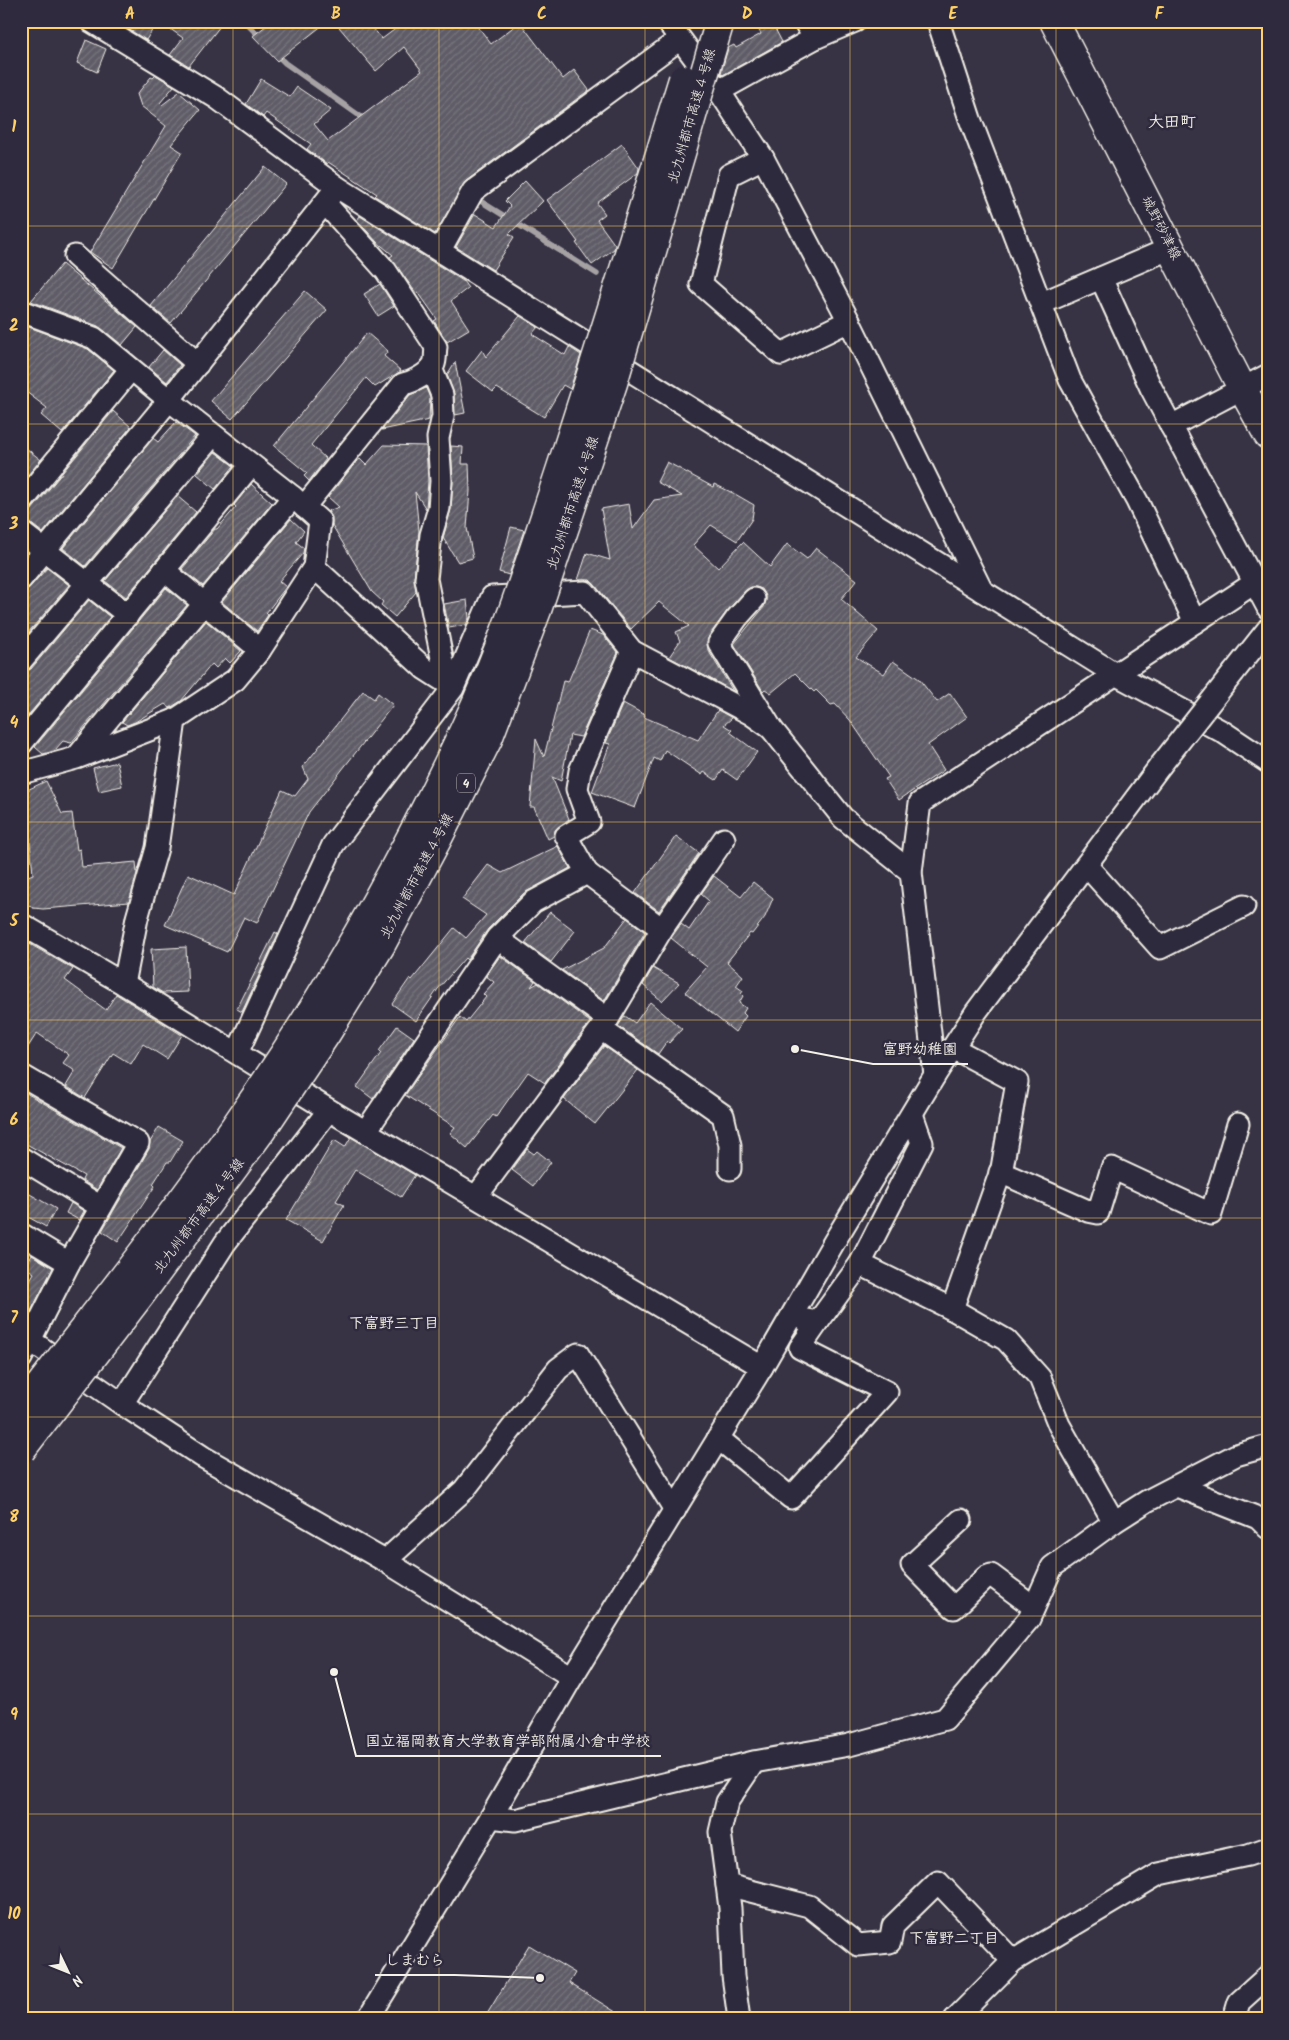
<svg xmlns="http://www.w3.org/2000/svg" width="1289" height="2040" font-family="Kalam,'Klee One',sans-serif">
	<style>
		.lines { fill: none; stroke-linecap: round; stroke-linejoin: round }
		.stream { stroke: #a6a2a4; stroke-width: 5.5 }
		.building { fill: url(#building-hatch); stroke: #f4f1e8 }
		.minor-casing { stroke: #f4f1e8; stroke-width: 25 }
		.major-casing { stroke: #f4f1e8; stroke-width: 31 }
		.minor { stroke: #2f2a3d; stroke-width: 21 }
		.major { stroke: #2f2a3d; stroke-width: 28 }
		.minor-bridge-casing { stroke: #f4f1e8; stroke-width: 25; stroke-linecap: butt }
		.highway-bridge-casing { stroke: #f4f1e8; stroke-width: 31; stroke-linecap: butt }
		.minor-bridge { stroke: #2f2a3d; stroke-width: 21 }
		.highway-bridge { stroke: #2f2a3d; stroke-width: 28 }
		.grid { fill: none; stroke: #ffd166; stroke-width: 1; stroke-opacity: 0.55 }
		.labels { text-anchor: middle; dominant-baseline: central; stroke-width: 5; stroke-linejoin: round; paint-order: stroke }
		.shield { fill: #2f2a3d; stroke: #b9b5b5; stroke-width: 1 }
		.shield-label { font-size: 12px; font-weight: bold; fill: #f4f1e8 }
		.street-label { font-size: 14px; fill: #f4f1e8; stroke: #2f2a3d }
		.neighbourhood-label { font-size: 15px; font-weight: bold; fill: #f4f1e8; stroke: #2f2a3d }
		.quarter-label { font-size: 16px; font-weight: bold; fill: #f4f1e8; stroke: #2f2a3d }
		.leader { fill: none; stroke: #f4f1e8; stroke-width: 2 }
		.callout-dot { fill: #f4f1e8; stroke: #2f2a3d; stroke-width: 2 }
		.callout-label { font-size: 15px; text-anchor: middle; font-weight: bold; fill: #f4f1e8; stroke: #2f2a3d; stroke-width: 5; stroke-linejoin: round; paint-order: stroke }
		.neatline { fill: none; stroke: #ffd166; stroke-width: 2 }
		.grid-label { font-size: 16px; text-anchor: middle; font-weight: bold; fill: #ffd166 }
	</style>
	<defs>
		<pattern id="building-hatch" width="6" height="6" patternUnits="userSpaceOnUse" patternTransform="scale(1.25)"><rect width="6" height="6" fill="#5f5c67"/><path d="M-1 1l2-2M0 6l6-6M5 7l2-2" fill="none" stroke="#77747d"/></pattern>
	</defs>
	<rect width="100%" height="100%" fill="#373244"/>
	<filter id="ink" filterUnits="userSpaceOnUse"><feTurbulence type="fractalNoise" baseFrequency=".02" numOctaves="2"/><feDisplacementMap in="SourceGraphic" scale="10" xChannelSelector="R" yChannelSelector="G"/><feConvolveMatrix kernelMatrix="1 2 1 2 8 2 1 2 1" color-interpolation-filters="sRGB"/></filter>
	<g filter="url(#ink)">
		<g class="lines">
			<g class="stream">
				<path d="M 244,21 L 261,38"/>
				<path d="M 276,54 L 285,63 L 367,121"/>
				<path d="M 474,197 L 597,274"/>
			</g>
		</g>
		<g class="building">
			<path d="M 115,21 L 158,21 L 146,40 Z"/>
			<path d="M 159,21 L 224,21 L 189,66 L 170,55 L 183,38 Z"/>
			<path d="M 272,21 L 328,21 L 277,61 L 253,36 Z"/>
			<path d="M 334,21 L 367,21 L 382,39 L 406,21 L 474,21 L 491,44 L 520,22 L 563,79 L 574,70 L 589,90 L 466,181 L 435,234 L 375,196 L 377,194 L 328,162 L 327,164 L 307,149 L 311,144 L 266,113 L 263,117 L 246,104 L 261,79 L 290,97 L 297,87 L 331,110 L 314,124 L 328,141 L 422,71 L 404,47 L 376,71 Z"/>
			<path d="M 754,21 L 771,21 L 782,42 L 723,75 L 721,73 L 728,48 L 734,45 L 736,48 L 761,34 Z"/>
			<path d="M 86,40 L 106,49 L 97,72 L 77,63 Z"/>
			<path d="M 156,75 L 174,86 L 160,103 L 162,105 L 179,92 L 200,110 L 171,145 L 182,152 L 113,268 L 90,252 L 166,126 L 141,106 L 137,94 L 151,77 L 153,78 Z"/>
			<path d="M 622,144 L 639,168 L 638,173 L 597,203 L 605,214 L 597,220 L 615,245 L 614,249 L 592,265 L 576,243 L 578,242 L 547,200 Z"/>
			<path d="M 265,167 L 286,184 L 171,323 L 151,306 Z"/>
			<path d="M 525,181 L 543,201 L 509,234 L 514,237 L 493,270 L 456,247 L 475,214 L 496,227 L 510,206 L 505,201 Z"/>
			<path d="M 360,216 L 463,281 L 468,288 L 451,301 L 469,329 L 447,342 L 434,321 L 437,319 L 418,292 L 416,293 L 390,257 L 393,255 L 377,242 L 357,220 Z"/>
			<path d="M 62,264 L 137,327 L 122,345 L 98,326 L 31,301 Z"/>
			<path d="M 380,284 L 394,306 L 378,316 L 364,294 Z"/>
			<path d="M 305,291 L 327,310 L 232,419 L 211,401 Z"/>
			<path d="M 520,316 L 538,327 L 532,334 L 565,355 L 569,347 L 581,355 L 570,389 L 563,385 L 544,417 L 497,388 L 493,392 L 466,371 L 482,350 L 486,357 Z"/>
			<path d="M 21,324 L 88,349 L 114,370 L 62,433 L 41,415 L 47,408 L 21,388 Z"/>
			<path d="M 367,333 L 388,351 L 384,356 L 401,371 L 375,387 L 366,378 L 311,445 L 326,459 L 309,481 L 304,476 L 307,473 L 274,446 Z"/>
			<path d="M 163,350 L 180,365 L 167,382 L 149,367 Z"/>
			<path d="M 455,362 L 465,413 L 455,415 L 454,394 L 447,375 Z"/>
			<path d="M 426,388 L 430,398 L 429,420 L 382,430 L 410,395 Z"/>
			<path d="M 113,411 L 131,427 L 43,533 L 29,522 L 21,520 L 21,515 L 31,511 Z"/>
			<path d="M 176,422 L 195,436 L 85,566 L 63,548 L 153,438 L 158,442 Z"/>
			<path d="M 21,444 L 41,460 L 21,483 Z"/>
			<path d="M 384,445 L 426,446 L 428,481 L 426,509 L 415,492 L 419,531 L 414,578 L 416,592 L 395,617 L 381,605 L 383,602 L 372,592 L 332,525 L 332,517 L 328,511 L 339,507 L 328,497 L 357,461 L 360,459 L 366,465 Z"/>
			<path d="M 451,446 L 463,447 L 462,464 L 469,464 L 470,491 L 467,528 L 473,558 L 458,562 L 443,538 L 451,509 L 453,480 Z"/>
			<path d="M 215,452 L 234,466 L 215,489 L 197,474 Z"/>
			<path d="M 667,462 L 713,487 L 714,484 L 735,494 L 754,505 L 752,519 L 737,541 L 711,525 L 693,545 L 718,568 L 743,542 L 770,567 L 787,544 L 807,559 L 816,548 L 857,580 L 841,599 L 878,631 L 856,657 L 884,674 L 893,661 L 919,679 L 937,702 L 950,693 L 967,717 L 928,745 L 944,770 L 899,800 L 885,779 L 889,777 L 850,720 L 835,704 L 831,705 L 816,690 L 814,692 L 795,673 L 771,693 L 765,689 L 763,691 L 734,644 L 764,607 L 766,601 L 766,596 L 762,589 L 756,587 L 751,587 L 745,591 L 727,611 L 709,636 L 707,642 L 708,650 L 733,691 L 669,657 L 680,641 L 676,632 L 689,626 L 659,602 L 631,629 L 594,584 L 590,580 L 578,580 L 587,553 L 610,560 L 601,509 L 629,504 L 633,529 L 654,500 L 682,496 L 657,482 Z"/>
			<path d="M 251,484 L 272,503 L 203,586 L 182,569 L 215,529 L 217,529 L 236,507 L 234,505 Z"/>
			<path d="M 177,496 L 196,512 L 126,597 L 105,581 Z"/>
			<path d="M 291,519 L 304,531 L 296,542 L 304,548 L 303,553 L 279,581 L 286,587 L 266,613 L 268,615 L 257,631 L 222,602 Z"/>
			<path d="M 511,527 L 524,530 L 509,575 L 499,572 Z"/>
			<path d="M 47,568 L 69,585 L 21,641 L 21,591 L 30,587 Z"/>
			<path d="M 166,588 L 187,605 L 71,743 L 63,741 L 54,751 L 43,754 L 35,747 Z"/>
			<path d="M 89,600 L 110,617 L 21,724 L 21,673 L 31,669 Z"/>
			<path d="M 467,600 L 469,618 L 466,625 L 449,628 L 444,604 Z"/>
			<path d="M 206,621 L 241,651 L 230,663 L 225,658 L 216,668 L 212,664 L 181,701 L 170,708 L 165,704 L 135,722 L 127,725 L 122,722 Z"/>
			<path d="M 590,630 L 603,635 L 618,653 L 581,737 L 570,735 L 561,781 L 552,777 L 569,819 L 555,830 L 554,836 L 548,839 L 534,807 L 530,807 L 536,739 L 544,757 L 563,681 L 568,682 Z"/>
			<path d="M 363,691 L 374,699 L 378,693 L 393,705 L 309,812 L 257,923 L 244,917 L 227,952 L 165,925 L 188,874 L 234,895 L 282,790 L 295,796 L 308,779 L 303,767 Z"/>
			<path d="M 623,703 L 645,715 L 644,717 L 698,740 L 718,710 L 732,718 L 724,725 L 732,730 L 730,732 L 757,752 L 737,780 L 723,770 L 716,780 L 704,772 L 702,775 L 665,750 L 660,761 L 654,758 L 635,808 L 592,792 L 610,744 L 606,743 Z"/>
			<path d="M 117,762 L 122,786 L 99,791 L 93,768 Z"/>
			<path d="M 46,781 L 62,814 L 72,813 L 77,850 L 80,849 L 82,867 L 136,862 L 137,873 L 129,902 L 43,909 L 33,908 L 21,900 L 21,879 L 33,874 L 27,810 L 21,813 L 21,793 Z"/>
			<path d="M 676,836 L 699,853 L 659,911 L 635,893 Z"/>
			<path d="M 558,846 L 570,868 L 524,893 L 488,929 L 467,960 L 465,958 L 438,989 L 416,1021 L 392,1004 L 410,978 L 412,980 L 454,928 L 466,938 L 486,915 L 462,899 L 488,865 L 502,873 Z"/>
			<path d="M 714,876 L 741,897 L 753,882 L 773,898 L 765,917 L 752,934 L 750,933 L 727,962 L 743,976 L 736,986 L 743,991 L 741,994 L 743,996 L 739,1003 L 746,1008 L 743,1013 L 746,1016 L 735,1032 L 685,992 L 707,967 L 671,938 L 681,924 L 689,930 L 709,901 L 701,894 Z"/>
			<path d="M 550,912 L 575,931 L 551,962 L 525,943 Z"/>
			<path d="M 627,918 L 645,932 L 604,1001 L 562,970 L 604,948 Z"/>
			<path d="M 275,932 L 278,934 L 242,1012 L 237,1009 Z"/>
			<path d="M 21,939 L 73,969 L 65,980 L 106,1010 L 116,994 L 182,1035 L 167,1059 L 143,1044 L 131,1064 L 113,1053 L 85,1098 L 66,1086 L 75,1071 L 63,1063 L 69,1055 L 37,1033 L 21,1058 Z"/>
			<path d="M 186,947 L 188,992 L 163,993 L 153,987 L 151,949 Z"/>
			<path d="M 500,956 L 535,981 L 531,987 L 538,983 L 590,1022 L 545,1083 L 528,1072 L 496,1117 L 493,1115 L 467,1148 L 450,1133 L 455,1127 L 405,1095 L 460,1017 L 466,1022 L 486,997 L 483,994 L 494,982 L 486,976 Z"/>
			<path d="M 653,968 L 679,983 L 662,1001 L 643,985 Z"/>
			<path d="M 650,1002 L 682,1029 L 669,1043 L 667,1041 L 658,1054 L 618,1026 L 625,1016 L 635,1023 Z"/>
			<path d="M 397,1026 L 414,1038 L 373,1099 L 357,1087 L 381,1053 L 379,1051 Z"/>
			<path d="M 604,1046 L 638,1070 L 595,1124 L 564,1099 Z"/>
			<path d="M 21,1090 L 121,1148 L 97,1190 L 82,1180 L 84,1176 L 21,1141 Z"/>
			<path d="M 159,1127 L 183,1141 L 170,1162 L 167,1162 L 153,1184 L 155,1186 L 118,1242 L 102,1231 L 149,1149 L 150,1142 Z"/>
			<path d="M 351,1137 L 415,1175 L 401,1197 L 355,1170 L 336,1201 L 344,1205 L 323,1241 L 286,1220 L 334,1140 L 345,1147 Z"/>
			<path d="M 527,1149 L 534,1154 L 537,1151 L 551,1162 L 533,1186 L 512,1170 Z"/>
			<path d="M 21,1189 L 56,1209 L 46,1227 L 21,1213 Z"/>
			<path d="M 71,1203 L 84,1211 L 79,1220 L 66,1213 Z"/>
			<path d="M 32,1255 L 53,1268 L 25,1323 L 21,1322 L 21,1295 L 34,1273 L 25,1267 Z"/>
			<path d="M 529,1945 L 575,1973 L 569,1983 L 627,2019 L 484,2019 Z"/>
		</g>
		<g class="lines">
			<g class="minor-casing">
				<g id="minor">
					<path d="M 91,21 L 217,98 L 337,187 L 1115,674 L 1223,732 L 1268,762"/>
					<path d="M 667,21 L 719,91 L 763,158 L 849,321 L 982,591"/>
					<path d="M 804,21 L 815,38"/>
					<path d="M 938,21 L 970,119 L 1070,380 L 1137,501 L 1195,622"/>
					<path d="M 719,91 L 815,38 L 855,21"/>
					<path d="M 763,158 L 729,175 L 701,284 L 781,354 L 849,321"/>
					<path d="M 440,250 L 473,191 L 680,39"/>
					<path d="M 75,256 L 198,364"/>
					<path d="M 1101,278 L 1151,388 L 1268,608"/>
					<path d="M 1042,303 L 1171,248"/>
					<path d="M 21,311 L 94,338 L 169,400 L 293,497 L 320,521 L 314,567 L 260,650 L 235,680 L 175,720 L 157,848 L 137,918 L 124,984"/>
					<path d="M 431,368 L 442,395 L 443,416 L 438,438 L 441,481 L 439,508 L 431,535 L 426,579 L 447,683"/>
					<path d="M 1171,426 L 1268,375"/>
					<path d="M 21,503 L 131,369"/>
					<path d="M 304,507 L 403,384 C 413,382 429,374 434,364 C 436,359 435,352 436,347 L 386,271 L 325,203"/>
					<path d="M 21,532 L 128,615"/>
					<path d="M 314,567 L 425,669 L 453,687"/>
					<path d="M 164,570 L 260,650"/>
					<path d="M 21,579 L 169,400 L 337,187"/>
					<path d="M 754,599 L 737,618 L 719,643 L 771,728 L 843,818 L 911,872"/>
					<path d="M 21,661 L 213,435"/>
					<path d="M 1234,672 L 1268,629"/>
					<path d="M 21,744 L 251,465"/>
					<path d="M 79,757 L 175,720"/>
					<path d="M 21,773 L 76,758 L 293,497"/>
					<path d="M 1086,865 L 1160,948 L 1244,906"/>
					<path d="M 587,873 L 566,836 L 589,822 L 577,789 L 580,771 L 632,651"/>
					<path d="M 21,924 L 124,984 L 329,1110 L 762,1367"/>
					<path d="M 497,938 L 533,902 L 587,873 L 662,929"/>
					<path d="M 601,1029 L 723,1115 L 730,1145 L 730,1169"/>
					<path d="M 237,1053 L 333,845 L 453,688 L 492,597 L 585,592 L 632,651 L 751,714 L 771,728"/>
					<path d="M 21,1075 L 138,1143 L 69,1263 L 21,1358"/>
					<path d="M 935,1075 L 911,872 L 920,803 L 1268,574"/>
					<path d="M 366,1131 L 497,938 L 608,1019"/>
					<path d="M 21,1158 L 101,1207"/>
					<path d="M 1000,1172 L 1088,1211 L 1098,1213 L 1112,1168 L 1211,1214 L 1238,1124"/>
					<path d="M 476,1197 L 608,1019 L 662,929 L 724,839"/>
					<path d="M 21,1234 L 69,1263"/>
					<path d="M 860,1264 L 952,1309 L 1006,1340 L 1040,1378 L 1059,1425 L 1114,1522"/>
					<path d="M 952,1309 L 1002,1168 L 1017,1082 L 953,1048"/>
					<path d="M 805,1320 L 818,1322 L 860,1264 L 922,1143 L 912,1114"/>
					<path d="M 21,1334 L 122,1404 L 203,1457 L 385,1561 L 572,1677"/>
					<path d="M 122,1404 L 225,1243 L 329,1110"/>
					<path d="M 718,1438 L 791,1498 L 887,1392 L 800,1348 L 818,1322"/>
					<path d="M 1177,1486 L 1258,1518 L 1268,1528"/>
					<path d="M 961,1520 L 912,1565 L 954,1608 L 986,1577 L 991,1575 L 1034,1607"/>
					<path d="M 385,1561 L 464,1490 L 558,1369 L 578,1354 L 675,1510"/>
					<path d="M 491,1817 L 515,1820 L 754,1762 L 849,1745 L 945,1719 L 1029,1619 L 1052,1567 L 1114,1522 L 1147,1501 L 1236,1455 L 1268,1446"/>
					<path d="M 727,1885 L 809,1906 L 858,1945 L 890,1942 L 893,1926 L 938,1882 L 1013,1961"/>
					<path d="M 368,2019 L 491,1817 L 572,1677 L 762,1367 L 834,1242 L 935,1075 L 976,1012 L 1160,766"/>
					<path d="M 739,2019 L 733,1976 L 730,1908 L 720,1832 L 727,1802 L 754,1762"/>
					<path d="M 955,2019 L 1013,1961 L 1159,1874 L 1248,1855 L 1268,1848"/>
					<path d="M 1234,2019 L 1239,2002 L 1268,1976"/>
				</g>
			</g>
			<g class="major-casing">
				<path id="major" d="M 1054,21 L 1243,390 L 1268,435"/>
			</g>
			<use href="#minor" class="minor"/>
			<use href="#major" class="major"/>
			<g class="minor-bridge-casing">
				<path id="minor-bridge" d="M 1160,766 L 1234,672"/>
			</g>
			<g class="highway-bridge-casing">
				<g id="highway-bridge">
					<path d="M 21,1410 C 96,1312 174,1216 243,1115 C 328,993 401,864 464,730 C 504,645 532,556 561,468 C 603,339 643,209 683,79"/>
					<path d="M 21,1450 L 141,1294 L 261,1131 L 326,1034 L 381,945 L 437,840 L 488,739 L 537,610 L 613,383 L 720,21"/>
				</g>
			</g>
			<use href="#minor-bridge" class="minor-bridge"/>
			<use href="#highway-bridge" class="highway-bridge"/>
		</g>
	</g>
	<path class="grid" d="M 233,21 L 233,2019M 439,21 L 439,2019M 645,21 L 645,2019M 850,21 L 850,2019M 1056,21 L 1056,2019M 21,226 L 1268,226M 21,424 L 1268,424M 21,623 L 1268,623M 21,822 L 1268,822M 21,1020 L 1268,1020M 21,1218 L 1268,1218M 21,1417 L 1268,1417M 21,1616 L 1268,1616M 21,1814 L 1268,1814"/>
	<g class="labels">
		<rect class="shield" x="457" y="773.5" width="18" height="19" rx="4"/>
		<g class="shield-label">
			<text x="466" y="783">4</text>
		</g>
		<g class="street-label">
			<text transform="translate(692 116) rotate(-74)">北九州都市高速４号線</text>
			<text transform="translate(1161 228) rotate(63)">城野砂津線</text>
			<text transform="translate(573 503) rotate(-72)">北九州都市高速４号線</text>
			<text transform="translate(417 876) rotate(-62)">北九州都市高速４号線</text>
			<text transform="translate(199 1216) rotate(-53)">北九州都市高速４号線</text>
		</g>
		<g class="neighbourhood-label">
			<text x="394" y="1324">下富野三丁目</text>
			<text x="954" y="1939">下富野二丁目</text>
		</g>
		<g class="quarter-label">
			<text x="1172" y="122">大田町</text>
		</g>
	</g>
	<path class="leader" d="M795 1049L873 1064H968M334 1672L356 1756H661M540 1978L455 1975H375"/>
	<g class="callout-dot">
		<circle cx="795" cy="1049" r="5"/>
		<circle cx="334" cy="1672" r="5"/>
		<circle cx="540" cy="1978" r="5"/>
	</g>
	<g class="callout-label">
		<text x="920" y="1054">富野幼稚園</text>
		<text x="508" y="1746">国立福岡教育大学教育学部附属小倉中学校</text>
		<text x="415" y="1965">しまむら</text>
	</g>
	<rect width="1289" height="2040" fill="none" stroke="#2f2a3d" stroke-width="55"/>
	<g transform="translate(68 1972) rotate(133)" stroke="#2f2a3d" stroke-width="4" paint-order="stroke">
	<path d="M0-4L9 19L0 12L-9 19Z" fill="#f4f1e8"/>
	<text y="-8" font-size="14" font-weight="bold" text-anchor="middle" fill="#f4f1e8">N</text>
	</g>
	<rect x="28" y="28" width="1234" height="1984" class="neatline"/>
	<g class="grid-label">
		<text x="130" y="19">A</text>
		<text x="336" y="19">B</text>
		<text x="542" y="19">C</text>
		<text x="747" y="19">D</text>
		<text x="953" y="19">E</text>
		<text x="1159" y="19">F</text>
		<text x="14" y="132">1</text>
		<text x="14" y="331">2</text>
		<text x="14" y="529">3</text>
		<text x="14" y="728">4</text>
		<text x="14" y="926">5</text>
		<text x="14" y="1125">6</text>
		<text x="14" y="1323">7</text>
		<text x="14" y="1522">8</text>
		<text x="14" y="1720">9</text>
		<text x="14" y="1919">10</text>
	</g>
</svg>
